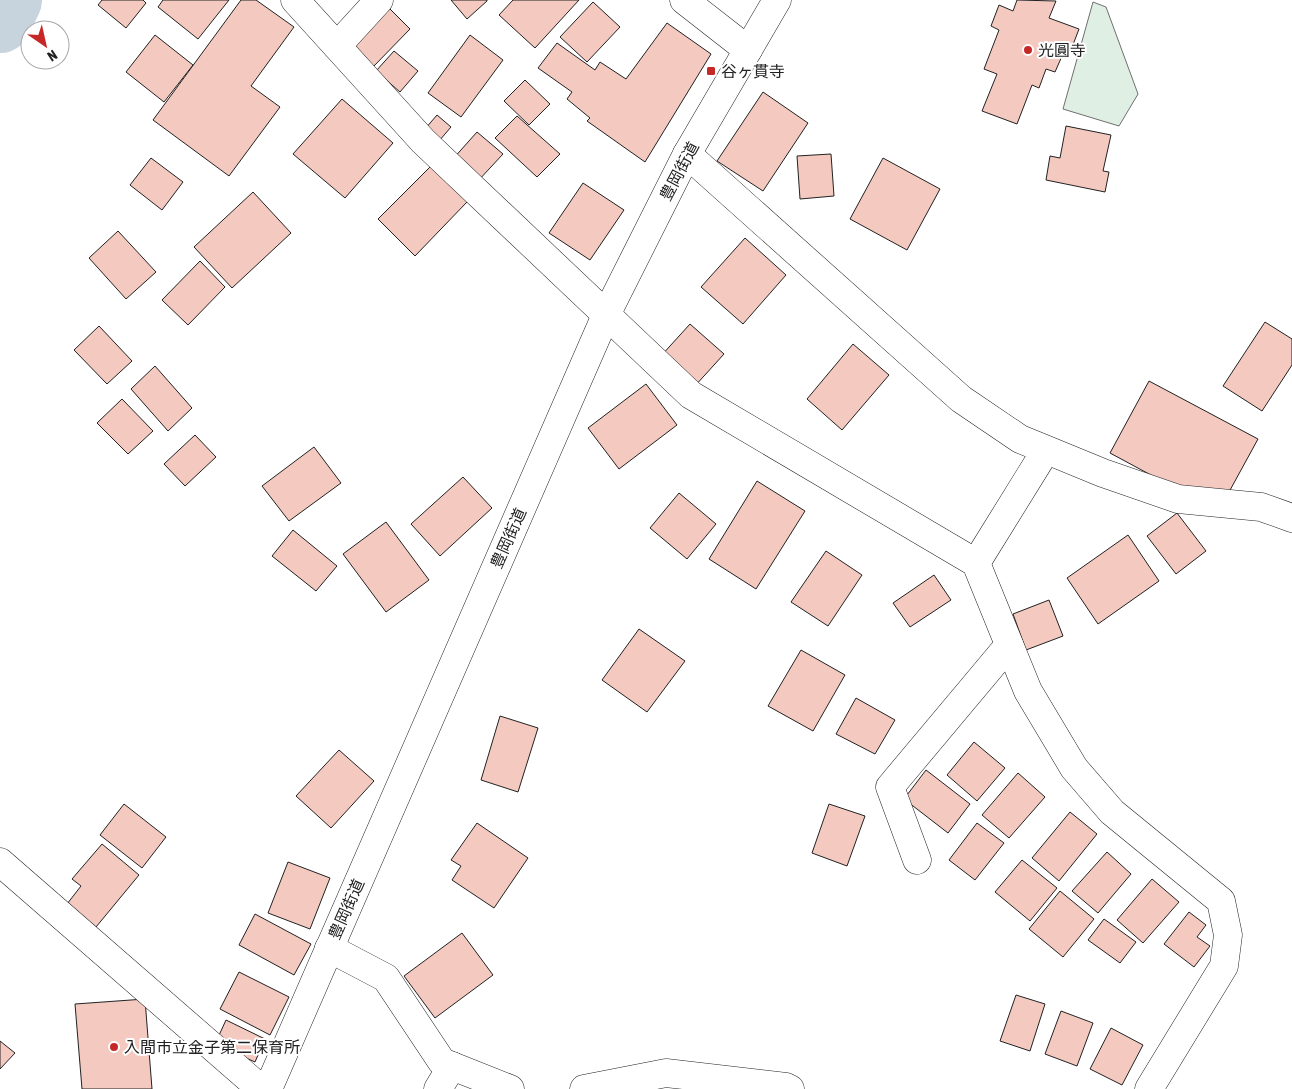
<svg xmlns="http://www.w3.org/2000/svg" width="1292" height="1089" font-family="'Asap Condensed','Noto Sans JP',sans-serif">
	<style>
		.green { fill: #e0efe3; stroke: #6f6f6f }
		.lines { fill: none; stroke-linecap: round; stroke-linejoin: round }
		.river { stroke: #c7d3dd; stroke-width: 64 }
		.building { fill: #f3c9c0; stroke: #222 }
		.minor-casing { stroke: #222; stroke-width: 29 }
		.major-casing { stroke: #222; stroke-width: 29 }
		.minor { stroke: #fff; stroke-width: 28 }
		.major { stroke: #fff; stroke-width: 28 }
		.poi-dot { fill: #c62828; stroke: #fff; stroke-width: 2 }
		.labels { text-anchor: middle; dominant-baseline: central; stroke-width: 4; stroke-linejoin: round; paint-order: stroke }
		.poi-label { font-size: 16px; fill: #222; stroke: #fff; text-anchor: start }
		.street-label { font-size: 16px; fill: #222; stroke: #fff }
	</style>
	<rect width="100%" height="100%" fill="#fff"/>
	<path class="green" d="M 1093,2 L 1106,7 L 1138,94 L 1119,126 L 1063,109 Z"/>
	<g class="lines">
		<path class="river" d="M 0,21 L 10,0"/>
	</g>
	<g class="building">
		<path d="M 102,0 L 143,0 L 146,3 L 126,28 L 98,5 Z"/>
		<path d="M 163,0 L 229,0 L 198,39 L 158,7 Z"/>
		<path d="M 241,0 L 256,0 L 294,27 L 251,86 L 280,107 L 229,176 L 153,120 Z"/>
		<path d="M 451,0 L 487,0 L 487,1 L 467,19 Z"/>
		<path d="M 513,0 L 579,0 L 535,48 L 499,15 Z"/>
		<path d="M 1017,0 L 1056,1 L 1049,18 L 1079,29 L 1071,50 L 1066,47 L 1055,72 L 1046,69 L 1039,88 L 1032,85 L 1017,124 L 982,111 L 997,74 L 984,69 L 999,30 L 991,26 L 999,5 L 1013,11 Z"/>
		<path d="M 593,2 L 620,27 L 587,62 L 560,37 Z"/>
		<path d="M 384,3 L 410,29 L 373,67 L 347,41 Z"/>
		<path d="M 667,23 L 711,54 L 645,162 L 587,121 L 590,118 L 567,99 L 572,92 L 538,68 L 557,43 L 595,70 L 600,62 L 626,79 Z"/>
		<path d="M 155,35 L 193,65 L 164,102 L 126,72 Z"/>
		<path d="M 470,35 L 503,60 L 461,117 L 428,93 Z"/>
		<path d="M 394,51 L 418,71 L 400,92 L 376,71 Z"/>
		<path d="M 525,80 L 550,104 L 529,125 L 504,101 Z"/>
		<path d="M 763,92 L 808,123 L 763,191 L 717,161 Z"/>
		<path d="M 342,99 L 393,143 L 345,198 L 293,154 Z"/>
		<path d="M 437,115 L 451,127 L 439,141 L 425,129 Z"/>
		<path d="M 517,116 L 560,154 L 537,177 L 495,138 Z"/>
		<path d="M 1066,126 L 1111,135 L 1103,171 L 1109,172 L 1105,192 L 1046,180 L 1050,156 L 1060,158 Z"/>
		<path d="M 477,132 L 503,154 L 477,182 L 452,160 Z"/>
		<path d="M 831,154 L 834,196 L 800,199 L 797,156 Z"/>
		<path d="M 151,158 L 183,182 L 162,210 L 130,185 Z"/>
		<path d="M 883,158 L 940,189 L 907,250 L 850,219 Z"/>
		<path d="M 431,166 L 467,202 L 415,256 L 378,219 Z"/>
		<path d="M 583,183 L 624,210 L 590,260 L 549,233 Z"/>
		<path d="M 253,192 L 291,233 L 232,288 L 194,247 Z"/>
		<path d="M 118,231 L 156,272 L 126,299 L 89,258 Z"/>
		<path d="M 745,238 L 786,275 L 743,324 L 701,287 Z"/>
		<path d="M 200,261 L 225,287 L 188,325 L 162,300 Z"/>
		<path d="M 1265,322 L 1292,339 L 1292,365 L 1262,411 L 1223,386 Z"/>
		<path d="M 690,324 L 724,354 L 694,387 L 660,357 Z"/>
		<path d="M 99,326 L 132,361 L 107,384 L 74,350 Z"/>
		<path d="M 853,344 L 889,375 L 842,430 L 807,399 Z"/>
		<path d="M 155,366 L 192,408 L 168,431 L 131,389 Z"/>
		<path d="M 1149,381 L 1258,439 L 1229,492 L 1175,488 L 1110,453 Z"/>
		<path d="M 646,384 L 677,425 L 619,469 L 588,428 Z"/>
		<path d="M 122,399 L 153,431 L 128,454 L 97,423 Z"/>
		<path d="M 195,435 L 216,457 L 185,486 L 164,464 Z"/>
		<path d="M 314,447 L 341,483 L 289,521 L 262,486 Z"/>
		<path d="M 463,477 L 492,508 L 440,556 L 411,524 Z"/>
		<path d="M 757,481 L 805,511 L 756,589 L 709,559 Z"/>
		<path d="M 679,493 L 716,524 L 687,559 L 650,528 Z"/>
		<path d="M 1177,513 L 1206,551 L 1176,574 L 1147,536 Z"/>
		<path d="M 386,522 L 429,580 L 386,612 L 343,554 Z"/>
		<path d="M 293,530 L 337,566 L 316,591 L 272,556 Z"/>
		<path d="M 1128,535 L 1159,581 L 1098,624 L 1067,578 Z"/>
		<path d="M 826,551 L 862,575 L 828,626 L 791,602 Z"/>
		<path d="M 934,575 L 951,600 L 910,627 L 893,603 Z"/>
		<path d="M 1049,600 L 1063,636 L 1026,650 L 1013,614 Z"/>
		<path d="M 639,629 L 685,661 L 647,712 L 602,680 Z"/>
		<path d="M 801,650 L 845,675 L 813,731 L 768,706 Z"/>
		<path d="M 856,698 L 895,720 L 875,754 L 836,734 Z"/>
		<path d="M 500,716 L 538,728 L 518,792 L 481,780 Z"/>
		<path d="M 974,742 L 1005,768 L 977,801 L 947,775 Z"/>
		<path d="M 339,750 L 374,781 L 331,828 L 296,796 Z"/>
		<path d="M 926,770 L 970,804 L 948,833 L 904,799 Z"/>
		<path d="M 1018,773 L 1045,797 L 1009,838 L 982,815 Z"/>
		<path d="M 124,804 L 166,837 L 142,868 L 100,835 Z"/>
		<path d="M 829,804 L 865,816 L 847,866 L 812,853 Z"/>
		<path d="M 1070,812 L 1097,834 L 1059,881 L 1032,858 Z"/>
		<path d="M 477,823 L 528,858 L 494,908 L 452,880 L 461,866 L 451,860 Z"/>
		<path d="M 977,823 L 1004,843 L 975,880 L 949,860 Z"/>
		<path d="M 102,844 L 139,875 L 96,927 L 67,904 L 81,886 L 72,879 Z"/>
		<path d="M 1107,852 L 1131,874 L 1098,913 L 1072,891 Z"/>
		<path d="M 1022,860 L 1057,888 L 1030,921 L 995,892 Z"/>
		<path d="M 288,862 L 330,878 L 310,929 L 268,913 Z"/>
		<path d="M 1152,879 L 1179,902 L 1143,943 L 1117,920 Z"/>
		<path d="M 1060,891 L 1094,919 L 1063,957 L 1029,929 Z"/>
		<path d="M 1189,912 L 1206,925 L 1197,937 L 1210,946 L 1194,967 L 1164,944 Z"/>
		<path d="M 255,914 L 311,944 L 294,975 L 239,945 Z"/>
		<path d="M 1104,919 L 1136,942 L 1120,963 L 1088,940 Z"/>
		<path d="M 462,933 L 493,975 L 435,1018 L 404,976 Z"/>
		<path d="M 239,972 L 289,997 L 270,1035 L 220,1009 Z"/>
		<path d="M 1016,995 L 1045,1004 L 1030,1051 L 1000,1041 Z"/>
		<path d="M 145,999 L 152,1089 L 82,1089 L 75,1004 Z"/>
		<path d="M 1061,1011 L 1093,1023 L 1077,1066 L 1045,1054 Z"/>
		<path d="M 226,1020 L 265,1039 L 255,1062 L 215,1044 Z"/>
		<path d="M 1111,1028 L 1143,1045 L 1122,1085 L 1090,1069 Z"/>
		<path d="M 0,1041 L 15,1053 L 0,1069 Z"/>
	</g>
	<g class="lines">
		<g class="minor-casing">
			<g id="minor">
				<path d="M 295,0 L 423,141 L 691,395 L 976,563 L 1028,691 L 1074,768 L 1112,812 L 1221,901 L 1228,935 L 1224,966 L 1149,1089"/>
				<path d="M 684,0 L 748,50"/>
				<path d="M 337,46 L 379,0"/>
				<path d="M 687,154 L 961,399 L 1020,439 L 1103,473 L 1178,499 L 1261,507 L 1292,518"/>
				<path d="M 976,563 L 1046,450"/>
				<path d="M 917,860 L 890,787 L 1009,645"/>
				<path d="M 0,862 L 261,1089"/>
				<path d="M 329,948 L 386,978 L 442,1062 L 510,1089"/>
				<path d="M 438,1089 L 452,1066"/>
				<path d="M 584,1089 L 666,1073 L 786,1087 L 790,1089"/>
			</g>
		</g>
		<g class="major-casing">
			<path id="major" d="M 268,1089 L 606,315 L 687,154 L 777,0"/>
		</g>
		<use href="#minor" class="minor"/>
		<use href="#major" class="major"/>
	</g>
	<g class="poi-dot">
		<circle cx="1028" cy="50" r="5"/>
		<rect x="706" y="66" width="10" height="10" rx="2.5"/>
		<circle cx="114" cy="1047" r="5"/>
	</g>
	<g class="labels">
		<g class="poi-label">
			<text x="1038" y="50">光圓寺</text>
			<text x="721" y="71">谷ヶ貫寺</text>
			<text x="124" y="1047">入間市立金子第二保育所</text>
		</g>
		<g class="street-label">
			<text transform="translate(679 171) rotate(-62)">豊岡街道</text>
			<text transform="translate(508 538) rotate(-66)">豊岡街道</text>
			<text transform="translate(346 909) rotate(-66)">豊岡街道</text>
		</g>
	</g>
	<g transform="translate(45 45) rotate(146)"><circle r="24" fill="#ffffff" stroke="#a7a7a7"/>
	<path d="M0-4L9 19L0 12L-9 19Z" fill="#c62828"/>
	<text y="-8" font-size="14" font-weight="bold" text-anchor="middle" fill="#222222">N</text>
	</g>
</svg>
